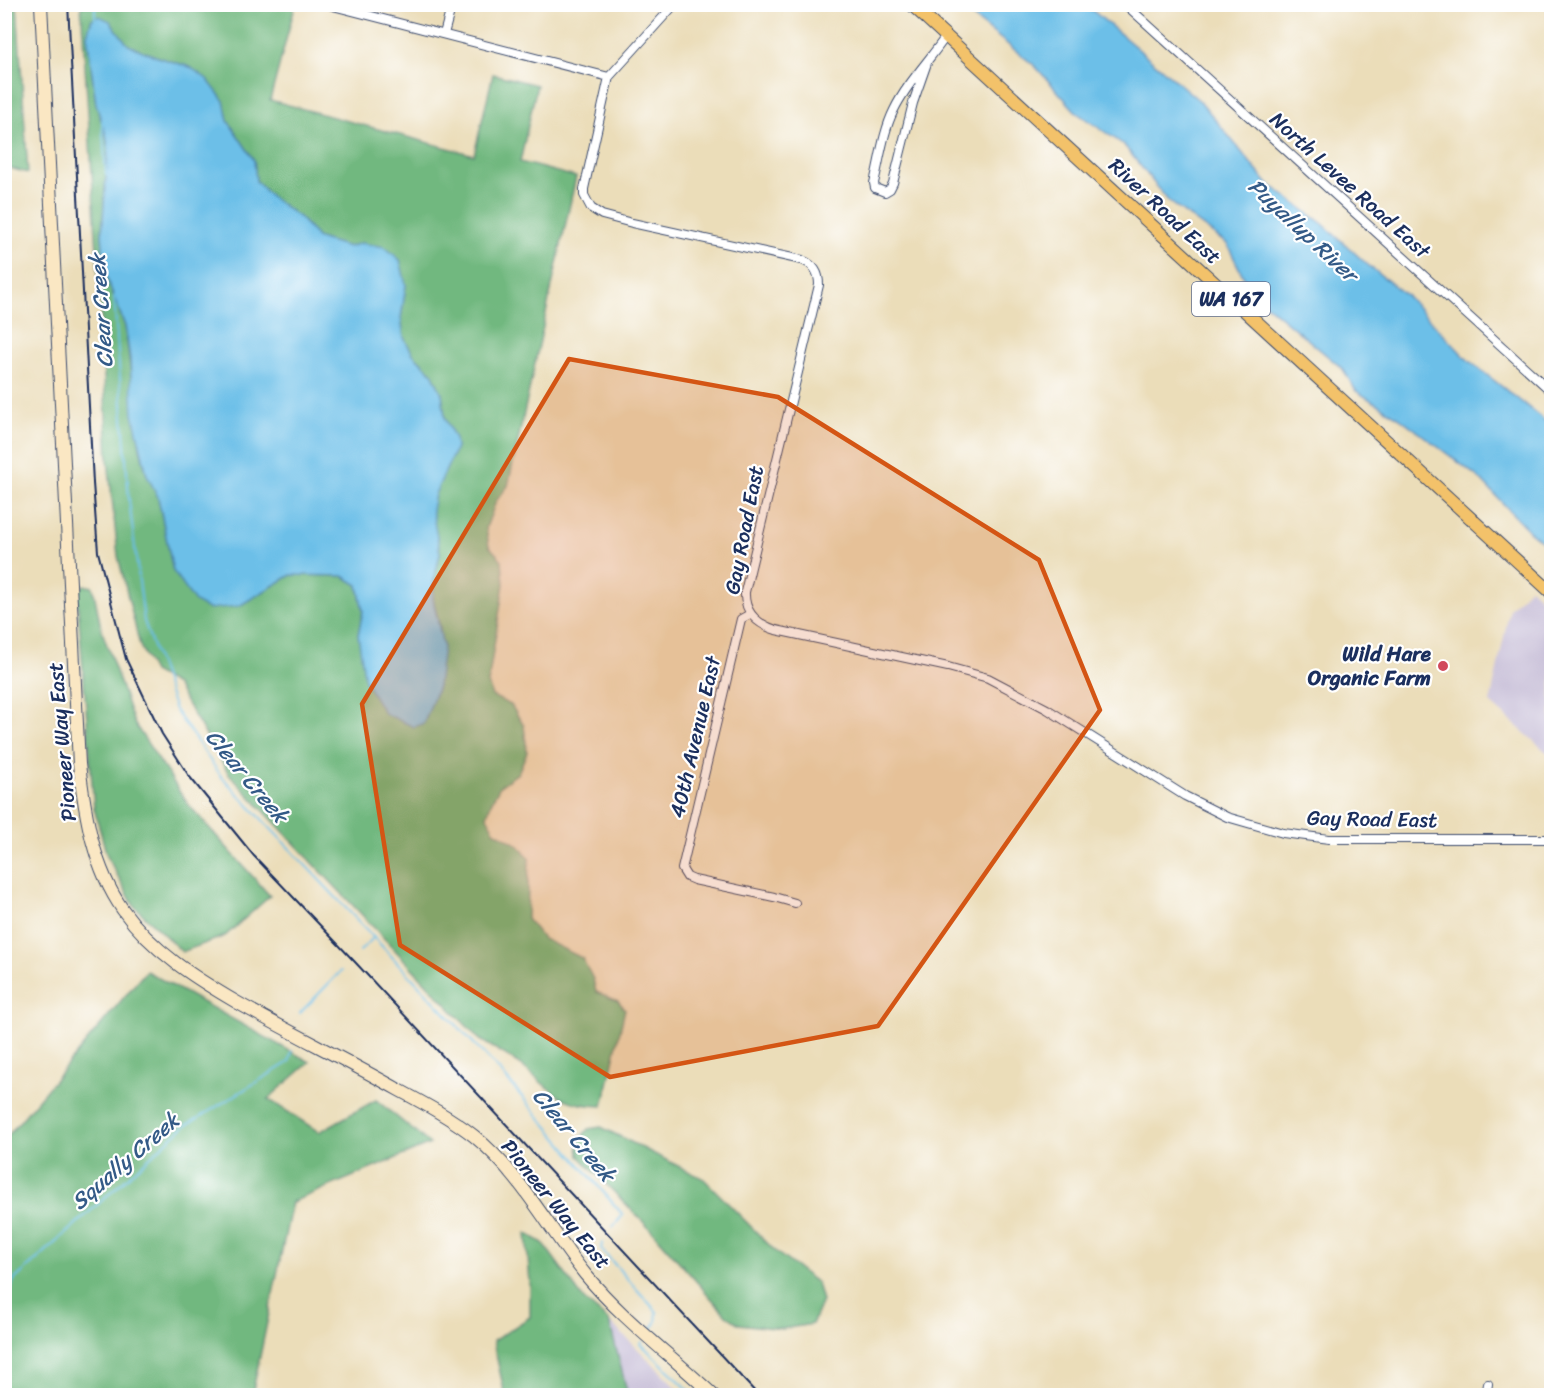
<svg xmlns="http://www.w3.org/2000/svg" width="1556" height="1400" font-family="Sriracha,sans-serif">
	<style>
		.industrial { fill: #c8bfd8 }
		.forest { fill: #71b87f; stroke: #46746e; stroke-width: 1.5; fill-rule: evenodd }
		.water { fill: #6cbfe8; stroke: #4477a3; stroke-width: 1.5 }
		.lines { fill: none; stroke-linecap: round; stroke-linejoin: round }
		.stream { stroke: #6cbfe8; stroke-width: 2 }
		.minor-casing { stroke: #3a496c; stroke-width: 10 }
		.secondary-casing { stroke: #3a496c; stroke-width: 14 }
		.primary-casing { stroke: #3a496c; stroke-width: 14 }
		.minor { stroke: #fff; stroke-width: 8 }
		.secondary { stroke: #fae7c3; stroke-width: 12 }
		.primary { stroke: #f3c26a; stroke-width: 12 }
		.rail { stroke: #1b2f5e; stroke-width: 2 }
		.marked { fill: #d45514; fill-opacity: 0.2; stroke: #d45514; stroke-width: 4.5; stroke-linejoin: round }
		.poi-dot { fill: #d1495b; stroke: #fff; stroke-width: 2 }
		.labels { text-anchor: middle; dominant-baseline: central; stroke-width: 4.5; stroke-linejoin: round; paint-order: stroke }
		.shield { fill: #fff; stroke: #5f6d8e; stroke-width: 1.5 }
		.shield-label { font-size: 20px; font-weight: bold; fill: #1b2f5e }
		.street-label { font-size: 21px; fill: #1b2f5e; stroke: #fff }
		.poi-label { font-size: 21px; font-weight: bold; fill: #1b2f5e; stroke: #fff; text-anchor: end }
		.water-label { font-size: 22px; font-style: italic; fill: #335a87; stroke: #fff }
	</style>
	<rect width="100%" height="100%" fill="#fff"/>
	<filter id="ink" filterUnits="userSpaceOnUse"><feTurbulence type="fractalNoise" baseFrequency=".0167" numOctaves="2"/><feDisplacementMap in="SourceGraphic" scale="12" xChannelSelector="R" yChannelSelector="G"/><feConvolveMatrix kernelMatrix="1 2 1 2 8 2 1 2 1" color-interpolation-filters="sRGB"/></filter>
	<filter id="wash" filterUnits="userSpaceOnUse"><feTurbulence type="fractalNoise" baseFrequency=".008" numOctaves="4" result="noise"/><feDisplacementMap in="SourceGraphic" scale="24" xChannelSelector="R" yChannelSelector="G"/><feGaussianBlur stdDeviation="1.35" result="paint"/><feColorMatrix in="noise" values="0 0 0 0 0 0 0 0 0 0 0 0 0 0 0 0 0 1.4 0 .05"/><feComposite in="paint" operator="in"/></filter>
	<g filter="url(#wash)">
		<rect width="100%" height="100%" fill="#ebddb9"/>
		<g class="industrial">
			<path d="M 1530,588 L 1551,608 L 1551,756 L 1490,703 L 1510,608 Z"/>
			<path d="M 609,1321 L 644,1355 L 684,1395 L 628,1395 Z"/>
		</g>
		<g class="forest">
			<path d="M 288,4 L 295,6 L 270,100 L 474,155 L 493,74 L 537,85 L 520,162 L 576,177 L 508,486 L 496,501 L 486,528 L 489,546 L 502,560 L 504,584 L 488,683 L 492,696 L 511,705 L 524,726 L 527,752 L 518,773 L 500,786 L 491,803 L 487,816 L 494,831 L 518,845 L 529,858 L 527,919 L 543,939 L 582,958 L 593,979 L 596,992 L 618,1001 L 625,1009 L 603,1106 C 558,1105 554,1092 522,1066 C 509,1056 493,1048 479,1039 L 229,774 L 176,685 L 153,672 L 140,646 L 118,556 L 108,460 L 101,313 L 81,5 ZM 92,19 L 110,21 L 128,45 L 160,58 L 190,67 L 224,101 L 228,121 L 254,160 L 256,181 L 270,196 L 300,218 L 318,238 L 349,247 L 362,243 L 406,285 L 401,318 L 404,338 L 413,354 L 432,373 L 442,394 L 445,418 L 455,439 L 456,448 L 435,494 L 431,510 L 440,553 L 434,580 L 433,599 L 440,627 L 438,686 L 424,723 L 414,727 L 358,635 L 363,611 L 358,585 L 343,576 L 291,575 L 239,606 L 173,571 L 158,497 L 147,475 L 140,448 L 125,326 L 105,273 L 102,234 L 108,149 L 106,135 L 96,104 L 87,35 Z"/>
			<path d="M 4,5 L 17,5 L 28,173 L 5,167 Z"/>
			<path d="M 83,585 L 93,587 L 101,628 L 134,723 L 188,804 L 270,896 L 225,936 L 182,952 L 134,906 L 107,856 L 94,808 L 77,595 Z"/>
			<path d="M 146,971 L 310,1062 L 268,1099 L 319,1132 L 376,1100 L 430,1144 L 292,1202 L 252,1395 L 5,1395 L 5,1139 Z"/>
			<path d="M 601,1127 L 704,1179 L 776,1252 L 817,1283 L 822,1301 L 812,1324 L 782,1329 L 739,1324 L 726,1315 L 652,1231 L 579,1156 L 578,1142 L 588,1129 Z"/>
			<path d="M 526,1233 L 543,1243 L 584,1300 L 609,1321 L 628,1395 L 505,1395 L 493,1341 L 530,1317 L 530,1282 Z"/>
		</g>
		<g class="water">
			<path d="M 958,5 L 1086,5 L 1201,102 L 1266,182 L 1323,224 L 1368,265 L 1406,295 L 1468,360 L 1542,418 L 1551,427 L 1551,549 L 1529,531 L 1479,478 L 1400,418 L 1356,391 L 1343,369 L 1251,292 L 1227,244 L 1169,202 L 1124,145 L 1077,113 L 1035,66 Z"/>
			<path d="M 99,16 L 110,21 L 128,45 L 160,58 L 190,67 L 207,79 L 224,101 L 228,121 L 254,160 L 256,181 L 270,196 L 300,218 L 318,238 L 349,247 L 361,243 L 385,247 L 400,260 L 406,285 L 401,318 L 404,338 L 413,354 L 432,373 L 442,394 L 445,418 L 455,439 L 456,448 L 435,494 L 432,510 L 440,553 L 434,580 L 433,599 L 443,646 L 438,686 L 424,723 L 414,727 L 384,713 L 365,681 L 358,635 L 363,611 L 358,585 L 343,576 L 291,575 L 239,606 L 208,609 L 195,602 L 173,571 L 158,497 L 147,475 L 133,414 L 130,359 L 125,326 L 105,273 L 102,234 L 108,149 L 106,135 L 96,104 L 87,35 L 92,19 Z"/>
		</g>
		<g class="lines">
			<g class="stream">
				<path d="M 95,19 L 95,4"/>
				<path d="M 102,121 L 106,175"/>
				<path d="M 114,297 L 129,500 L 144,621 L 175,710 L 221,776 L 500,1071 L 623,1215 L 613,1227"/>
				<path d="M 360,951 L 373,938"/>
				<path d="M 300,1013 L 341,971"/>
				<path d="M 602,1243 L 601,1249 L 657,1312 L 656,1323 L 651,1329"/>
				<path d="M 4,1318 L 13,1281 L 182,1128 L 289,1062 L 292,1051"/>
				<path d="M 642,1342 L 641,1344 L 695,1396"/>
			</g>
		</g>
	</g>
	<g filter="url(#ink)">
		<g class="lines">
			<g class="minor-casing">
				<g id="minor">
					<path d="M 325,4 L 609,77 L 584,189 L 584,195 L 591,208 L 602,215 L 632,223 L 802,260 C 814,265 819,272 819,285 L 745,592 C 744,612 757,624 776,630 L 948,667 L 988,678 L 1047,709 L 1185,796 L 1227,817 L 1283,833 L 1329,839 L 1552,839"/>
					<path d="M 1125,4 L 1552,392"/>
					<path d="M 444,34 L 452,4"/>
					<path d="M 927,63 L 913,103 L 893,183 L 890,189 L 885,192 L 875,188 L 874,183 C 880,159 883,132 894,110 C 907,83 929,61 946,36"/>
					<path d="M 609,77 L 675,4"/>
					<path d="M 750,614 L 741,619 L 682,869 L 687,877 L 694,880 L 774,897 L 795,903"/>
					<path d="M 1486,1396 L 1488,1384"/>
				</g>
			</g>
			<g class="secondary-casing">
				<path id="secondary" d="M 41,4 L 79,764 C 85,815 93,867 123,910 C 152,951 195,978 238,1003 C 291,1033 346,1060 399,1090 C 425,1104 451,1118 474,1136 C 521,1174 548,1228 585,1274 C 623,1320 671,1355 714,1396"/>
			</g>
			<g class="primary-casing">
				<path id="primary" d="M 911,4 L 1552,593"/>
			</g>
			<use href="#minor" class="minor"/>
			<use href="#secondary" class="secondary"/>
			<use href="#primary" class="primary"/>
			<path class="rail" d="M 68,4 L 93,483 L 98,552 L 126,659 L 162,734 L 189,776 L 254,856 L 355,962 L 759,1396"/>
		</g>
	</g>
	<path class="marked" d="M 569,359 L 778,397 L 1039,560 L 1100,710 L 878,1026 L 610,1077 L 400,945 L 362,704 Z"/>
	<circle class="poi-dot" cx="1443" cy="666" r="6"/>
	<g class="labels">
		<rect class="shield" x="1192" y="282" width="78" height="34" rx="4.5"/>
		<g class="shield-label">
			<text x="1231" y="299">WA 167</text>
		</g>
		<g class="street-label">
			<text transform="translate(1350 185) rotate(42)">North Levee Road East</text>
			<text transform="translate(1165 211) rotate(43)">River Road East</text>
			<text transform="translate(744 530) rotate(-79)">Gay Road East</text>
			<text transform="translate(695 737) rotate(-77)">40th Avenue East</text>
			<text transform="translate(62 742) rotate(-95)">Pioneer Way East</text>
			<text transform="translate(1372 819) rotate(1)">Gay Road East</text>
			<text transform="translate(556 1204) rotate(51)">Pioneer Way East</text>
		</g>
		<g class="poi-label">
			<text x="1431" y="654">Wild Hare<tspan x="1431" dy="24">Organic Farm</tspan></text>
		</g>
		<g class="water-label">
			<text transform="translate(1303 230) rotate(43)">Puyallup River</text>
			<text transform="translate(101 311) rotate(-94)">Clear Creek</text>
			<text transform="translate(247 776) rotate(50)">Clear Creek</text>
			<text transform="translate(574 1135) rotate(50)">Clear Creek</text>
			<text transform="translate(125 1161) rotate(-41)">Squally Creek</text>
		</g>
	</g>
	<rect width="1556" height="1400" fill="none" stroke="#fff" stroke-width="24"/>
</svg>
